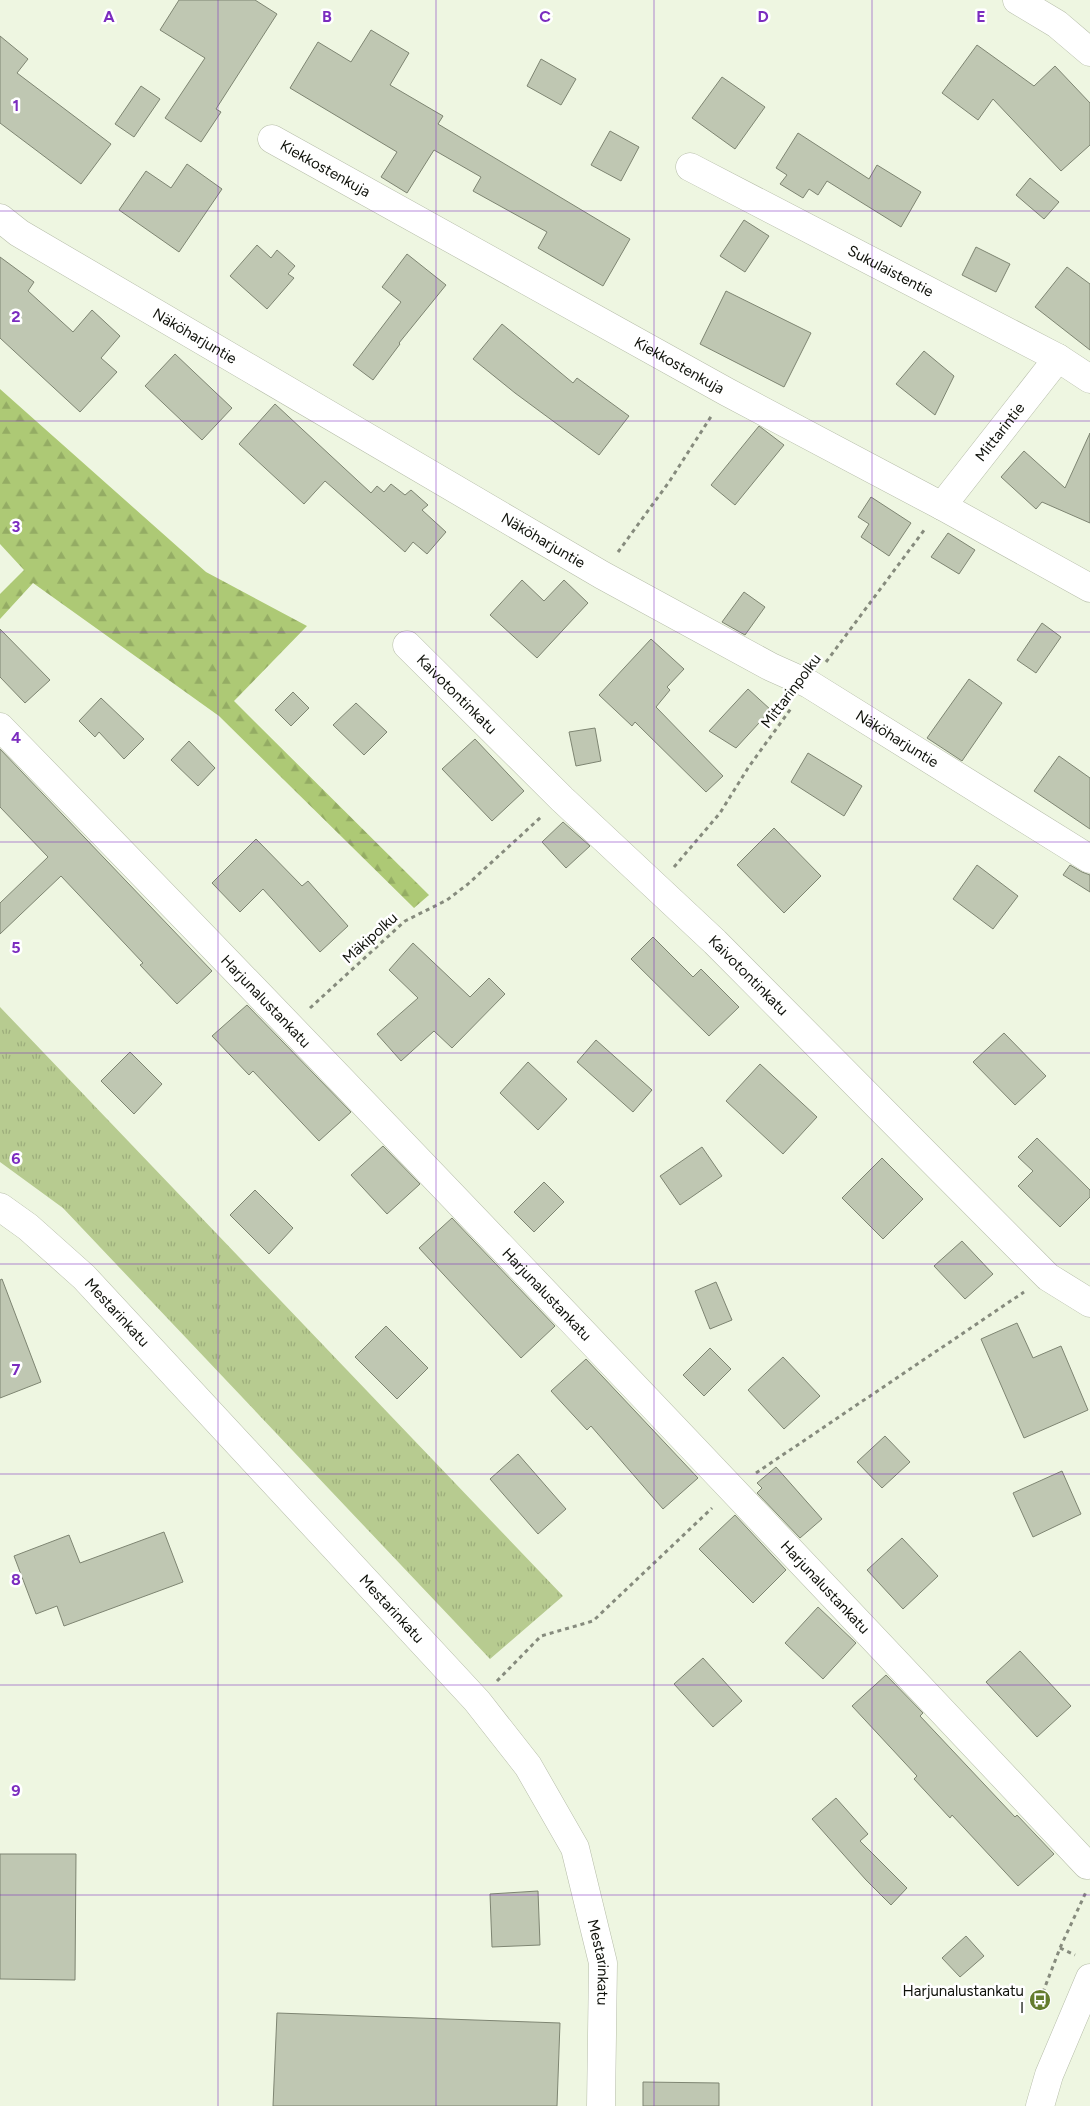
<svg xmlns="http://www.w3.org/2000/svg" width="1090" height="2106" font-family="Figtree,sans-serif">
	<style>
		.grass { fill: url(#grass-tufts) }
		.forest { fill: url(#forest-firs) }
		.building { fill: #bfc7b2; stroke: #7e8572 }
		.lines { fill: none; stroke-linecap: round; stroke-linejoin: round }
		.minor-casing { stroke: #b6bda9; stroke-width: 29 }
		.tertiary-casing { stroke: #b6bda9; stroke-width: 29 }
		.path { stroke: #868b7d; stroke-width: 3; stroke-dasharray: 4 4; stroke-linecap: butt }
		.minor { stroke: #fff; stroke-width: 28 }
		.tertiary { stroke: #fff; stroke-width: 28 }
		.grid { fill: none; stroke: #7b2cbf; stroke-width: 1; stroke-opacity: 0.55 }
		.labels { text-anchor: middle; dominant-baseline: central; stroke-width: 5; stroke-linejoin: round; paint-order: stroke }
		.street-label { font-size: 15px; fill: #0f110a; stroke: #fff }
		.poi-label { font-size: 15px; fill: #0f110a; stroke: #fff; text-anchor: end }
		.grid-label { font-size: 16px; text-anchor: middle; font-weight: bold; fill: #7b2cbf; stroke: #fff; stroke-width: 5; stroke-linejoin: round; paint-order: stroke }
	</style>
	<defs>
		<pattern id="grass-tufts" width="24" height="20" patternUnits="userSpaceOnUse" patternTransform="scale(1.25)"><rect width="24" height="20" fill="#b7cb90"/><path d="M3 7l-1-3M5 7V3M7 7l1-3M15 17l-1-3M17 17v-4M19 17l1-3" fill="none" stroke="#9cad7b"/></pattern>
		<pattern id="forest-firs" width="22" height="20" patternUnits="userSpaceOnUse" patternTransform="scale(1.25)"><rect width="22" height="20" fill="#adc975"/><path d="M5 1l3.5 6h-7zM16 11l3.5 6h-7z" fill="#94ac64"/></pattern>
	</defs>
	<rect width="100%" height="100%" fill="#eef6e1"/>
	<path class="grass" d="M 0,1007 L 563,1596 L 490,1659 L 63,1208 L 0,1162 Z"/>
	<path class="forest" d="M 0,389 L 206,572 L 307,626 L 234,701 L 429,895 L 414,908 L 219,716 L 33,583 L 0,619 L 0,594 L 24,570 L 0,544 Z"/>
	<g class="building">
		<path d="M 179,0 L 255,0 L 277,14 L 216,109 L 221,112 L 201,142 L 165,118 L 205,58 L 160,30 Z"/>
		<path d="M 371,30 L 409,53 L 390,85 L 443,116 L 438,124 L 630,239 L 603,286 L 538,248 L 547,232 L 473,191 L 481,177 L 434,150 L 407,193 L 381,177 L 397,152 L 290,88 L 318,42 L 351,62 Z"/>
		<path d="M 0,36 L 28,59 L 17,73 L 111,144 L 81,184 L 0,123 Z"/>
		<path d="M 977,45 L 1034,86 L 1055,66 L 1090,103 L 1090,145 L 1061,171 L 993,99 L 978,120 L 942,93 Z"/>
		<path d="M 541,59 L 576,79 L 561,105 L 527,86 Z"/>
		<path d="M 722,77 L 765,107 L 735,149 L 692,118 Z"/>
		<path d="M 141,86 L 160,99 L 134,137 L 115,124 Z"/>
		<path d="M 610,131 L 639,147 L 621,181 L 591,165 Z"/>
		<path d="M 798,133 L 869,179 L 877,165 L 921,192 L 901,227 L 827,181 L 818,195 L 809,189 L 803,198 L 780,184 L 787,175 L 776,168 Z"/>
		<path d="M 187,164 L 222,189 L 179,252 L 119,210 L 146,171 L 171,188 Z"/>
		<path d="M 1030,178 L 1059,202 L 1044,219 L 1016,195 Z"/>
		<path d="M 744,220 L 769,236 L 745,272 L 720,256 Z"/>
		<path d="M 257,245 L 271,258 L 277,250 L 295,266 L 288,274 L 294,278 L 267,309 L 230,276 Z"/>
		<path d="M 976,247 L 1010,264 L 996,292 L 962,275 Z"/>
		<path d="M 407,254 L 446,285 L 399,343 L 400,344 L 373,380 L 353,365 L 401,302 L 382,287 Z"/>
		<path d="M 0,257 L 34,282 L 28,291 L 73,332 L 92,310 L 120,336 L 101,358 L 117,372 L 80,412 L 0,338 Z"/>
		<path d="M 1067,267 L 1090,284 L 1090,350 L 1035,307 Z"/>
		<path d="M 726,291 L 811,333 L 784,387 L 700,344 Z"/>
		<path d="M 502,324 L 573,383 L 577,378 L 629,416 L 599,455 L 515,393 L 473,359 Z"/>
		<path d="M 924,351 L 954,376 L 935,415 L 896,384 Z"/>
		<path d="M 175,354 L 232,408 L 202,440 L 145,386 Z"/>
		<path d="M 275,404 L 371,493 L 377,486 L 384,492 L 391,484 L 405,495 L 411,490 L 428,505 L 422,510 L 446,532 L 427,554 L 413,542 L 405,552 L 325,481 L 304,504 L 239,444 Z"/>
		<path d="M 759,426 L 784,445 L 735,505 L 711,485 Z"/>
		<path d="M 1090,433 L 1090,523 L 1042,502 L 1036,509 L 1001,477 L 1024,451 L 1065,488 Z"/>
		<path d="M 871,497 L 911,523 L 889,556 L 861,537 L 869,524 L 858,517 Z"/>
		<path d="M 948,533 L 975,550 L 959,574 L 931,557 Z"/>
		<path d="M 522,580 L 544,601 L 564,580 L 588,603 L 537,658 L 490,615 Z"/>
		<path d="M 744,592 L 765,607 L 745,635 L 722,622 Z"/>
		<path d="M 1042,623 L 1061,637 L 1036,673 L 1017,660 Z"/>
		<path d="M 0,629 L 50,680 L 25,703 L 0,677 Z"/>
		<path d="M 651,639 L 684,669 L 667,687 L 670,690 L 656,707 L 723,776 L 706,792 L 635,722 L 632,726 L 599,695 Z"/>
		<path d="M 969,679 L 1002,703 L 962,761 L 927,738 Z"/>
		<path d="M 748,689 L 771,710 L 736,748 L 709,731 Z"/>
		<path d="M 293,692 L 309,708 L 291,726 L 275,710 Z"/>
		<path d="M 101,698 L 144,739 L 124,759 L 99,732 L 95,737 L 79,721 Z"/>
		<path d="M 356,703 L 387,732 L 364,755 L 333,725 Z"/>
		<path d="M 595,728 L 601,761 L 576,766 L 569,732 Z"/>
		<path d="M 475,739 L 524,791 L 492,821 L 442,769 Z"/>
		<path d="M 189,741 L 215,768 L 198,786 L 171,760 Z"/>
		<path d="M 0,749 L 212,971 L 177,1004 L 140,965 L 143,963 L 61,876 L 0,934 L 0,903 L 48,857 L 0,807 Z"/>
		<path d="M 808,753 L 862,786 L 844,816 L 791,782 Z"/>
		<path d="M 1059,756 L 1090,778 L 1090,829 L 1034,791 Z"/>
		<path d="M 563,822 L 590,846 L 566,868 L 542,842 Z"/>
		<path d="M 774,828 L 821,876 L 784,913 L 737,865 Z"/>
		<path d="M 256,839 L 302,886 L 308,881 L 348,926 L 320,952 L 263,889 L 240,912 L 212,883 Z"/>
		<path d="M 977,865 L 1018,896 L 993,929 L 953,899 Z"/>
		<path d="M 1070,865 L 1082,872 L 1090,875 L 1090,892 L 1063,875 Z"/>
		<path d="M 653,937 L 693,977 L 701,969 L 739,1007 L 709,1036 L 631,959 Z"/>
		<path d="M 413,943 L 470,997 L 489,978 L 505,994 L 452,1048 L 434,1031 L 401,1061 L 377,1034 L 418,998 L 389,970 Z"/>
		<path d="M 247,1005 L 351,1112 L 319,1141 L 253,1071 L 249,1075 L 212,1036 Z"/>
		<path d="M 1004,1033 L 1046,1076 L 1015,1105 L 973,1062 Z"/>
		<path d="M 596,1040 L 652,1090 L 633,1112 L 577,1062 Z"/>
		<path d="M 130,1052 L 162,1084 L 134,1114 L 101,1081 Z"/>
		<path d="M 528,1062 L 567,1099 L 538,1130 L 500,1093 Z"/>
		<path d="M 760,1064 L 817,1117 L 783,1154 L 726,1101 Z"/>
		<path d="M 1037,1138 L 1090,1190 L 1090,1197 L 1060,1227 L 1018,1186 L 1033,1171 L 1018,1157 Z"/>
		<path d="M 383,1146 L 420,1184 L 387,1214 L 351,1175 Z"/>
		<path d="M 702,1147 L 722,1176 L 680,1205 L 660,1176 Z"/>
		<path d="M 882,1158 L 923,1199 L 883,1239 L 842,1198 Z"/>
		<path d="M 544,1182 L 564,1202 L 534,1232 L 514,1212 Z"/>
		<path d="M 255,1190 L 293,1228 L 269,1254 L 230,1215 Z"/>
		<path d="M 452,1218 L 555,1326 L 521,1358 L 419,1248 Z"/>
		<path d="M 962,1241 L 993,1274 L 965,1299 L 934,1266 Z"/>
		<path d="M 2,1279 L 41,1382 L 0,1398 L 0,1280 Z"/>
		<path d="M 716,1282 L 732,1320 L 710,1329 L 695,1291 Z"/>
		<path d="M 1017,1323 L 1033,1358 L 1061,1346 L 1088,1410 L 1024,1438 L 981,1339 Z"/>
		<path d="M 386,1326 L 428,1368 L 397,1399 L 355,1357 Z"/>
		<path d="M 710,1348 L 731,1369 L 704,1396 L 683,1375 Z"/>
		<path d="M 783,1357 L 820,1396 L 784,1429 L 748,1390 Z"/>
		<path d="M 586,1359 L 698,1478 L 663,1509 L 591,1426 L 587,1430 L 551,1391 Z"/>
		<path d="M 885,1436 L 910,1462 L 882,1488 L 857,1462 Z"/>
		<path d="M 518,1454 L 566,1509 L 538,1534 L 490,1479 Z"/>
		<path d="M 776,1467 L 822,1519 L 800,1538 L 757,1493 L 762,1488 L 757,1483 Z"/>
		<path d="M 1062,1471 L 1081,1514 L 1033,1537 L 1013,1493 Z"/>
		<path d="M 735,1515 L 786,1570 L 753,1603 L 699,1549 Z"/>
		<path d="M 164,1532 L 183,1582 L 64,1626 L 57,1606 L 36,1614 L 14,1556 L 69,1535 L 80,1563 Z"/>
		<path d="M 902,1538 L 938,1576 L 903,1609 L 867,1570 Z"/>
		<path d="M 818,1607 L 856,1643 L 823,1679 L 785,1643 Z"/>
		<path d="M 1020,1651 L 1071,1706 L 1037,1737 L 986,1682 Z"/>
		<path d="M 703,1658 L 742,1701 L 713,1727 L 674,1684 Z"/>
		<path d="M 886,1675 L 923,1713 L 920,1716 L 1015,1817 L 1017,1815 L 1054,1854 L 1018,1886 L 952,1815 L 950,1818 L 914,1779 L 917,1776 L 852,1706 Z"/>
		<path d="M 836,1798 L 868,1834 L 860,1841 L 907,1888 L 891,1905 L 866,1880 L 812,1819 Z"/>
		<path d="M 0,1854 L 76,1854 L 75,1980 L 0,1979 Z"/>
		<path d="M 538,1891 L 540,1945 L 492,1947 L 490,1894 Z"/>
		<path d="M 966,1936 L 984,1956 L 960,1977 L 942,1958 Z"/>
		<path d="M 277,2013 L 560,2023 L 557,2106 L 273,2106 Z"/>
		<path d="M 643,2082 L 719,2083 L 719,2106 L 643,2106 Z"/>
	</g>
	<g class="lines">
		<g class="minor-casing">
			<g id="minor">
				<path d="M 1017,0 L 1057,24 L 1090,52"/>
				<path id="s1" d="M 272,139 L 727,392 L 942,506 L 1090,588"/>
				<path id="s2" d="M 690,167 L 1058,358 L 1090,379"/>
				<path id="s3" d="M 0,218 L 19,233 L 602,575 L 771,667 L 809,684 L 1090,859"/>
				<path id="s4" d="M 942,506 L 1058,358"/>
				<path id="s5" d="M 407,645 L 562,799 L 715,942 L 1048,1277 L 1090,1303"/>
				<path id="s6" d="M 0,727 C 366,1103 728,1483 1087,1865"/>
				<path id="s7" d="M 0,1207 L 28,1227 L 84,1277 L 477,1701 L 528,1766 L 575,1848 L 603,1963 L 601,2106"/>
			</g>
		</g>
		<g class="tertiary-casing">
			<path id="tertiary" d="M 1040,2106 L 1049,2075 L 1090,1978"/>
		</g>
		<g class="path">
			<path d="M 618,552 L 669,482 L 712,415"/>
			<path d="M 826,662 L 925,529"/>
			<path d="M 674,867 L 720,813 L 748,768 L 792,707"/>
			<path d="M 310,1008 L 405,921 L 447,900 L 468,884 L 541,817"/>
			<path d="M 756,1473 L 1024,1292"/>
			<path d="M 497,1681 L 541,1636 L 593,1621 L 712,1508"/>
			<path d="M 1060,1948 L 1075,1955"/>
			<path d="M 1040,2000 L 1060,1948 L 1086,1892"/>
		</g>
		<use href="#minor" class="minor"/>
		<use href="#tertiary" class="tertiary"/>
	</g>
	<path class="grid" d="M 218,0 L 218,2106M 436,0 L 436,2106M 654,0 L 654,2106M 872,0 L 872,2106M 0,211 L 1090,211M 0,421 L 1090,421M 0,632 L 1090,632M 0,842 L 1090,842M 0,1053 L 1090,1053M 0,1264 L 1090,1264M 0,1474 L 1090,1474M 0,1685 L 1090,1685M 0,1895 L 1090,1895"/>
	<defs>
		<g id="bus-disc" transform="scale(1.125)"><circle r="9.5" fill="#647c2e" stroke="#fff"/><path d="M-5-6H5V4H4V6H2V4H-2V6H-4V4H-5ZM-3.5-4V0h7V-4ZM-3.5 1.2v1.5H-2V1.2ZM2 1.2v1.5H3.5V1.2Z" fill="#fff"/></g>
	</defs>
	<g fill-rule="evenodd">
		<use href="#bus-disc" x="1040" y="2000"/>
	</g>
	<g class="labels">
		<g class="street-label">
			<text stroke="none"><textPath href="#s1" startOffset="61">Kiekkostenkuja</textPath></text>
			<text stroke="none"><textPath href="#s2" startOffset="226">Sukulaistentie</textPath></text>
			<text stroke="none"><textPath href="#s3" startOffset="228">Näköharjuntie</textPath></text>
			<text stroke="none"><textPath href="#s1" startOffset="466">Kiekkostenkuja</textPath></text>
			<text stroke="none"><textPath href="#s4" startOffset="94">Mittarintie</textPath></text>
			<text stroke="none"><textPath href="#s3" startOffset="632">Näköharjuntie</textPath></text>
			<text transform="translate(791 691) rotate(-53)">Mittarinpolku</text>
			<text stroke="none"><textPath href="#s5" startOffset="70">Kaivotontinkatu</textPath></text>
			<text stroke="none"><textPath href="#s3" startOffset="1038">Näköharjuntie</textPath></text>
			<text transform="translate(370 938) rotate(-42)">Mäkipolku</text>
			<text stroke="none"><textPath href="#s5" startOffset="475">Kaivotontinkatu</textPath></text>
			<text stroke="none"><textPath href="#s6" startOffset="382">Harjunalustankatu</textPath></text>
			<text stroke="none"><textPath href="#s6" startOffset="788">Harjunalustankatu</textPath></text>
			<text stroke="none"><textPath href="#s7" startOffset="158">Mestarinkatu</textPath></text>
			<text stroke="none"><textPath href="#s6" startOffset="1192">Harjunalustankatu</textPath></text>
			<text stroke="none"><textPath href="#s7" startOffset="562">Mestarinkatu</textPath></text>
			<text stroke="none"><textPath href="#s7" startOffset="982">Mestarinkatu</textPath></text>
		</g>
		<g class="poi-label">
			<text x="1024" y="1991">Harjunalustankatu<tspan x="1024" dy="17">I</tspan></text>
		</g>
	</g>
	<g class="grid-label">
		<text x="109" y="22">A</text>
		<text x="327" y="22">B</text>
		<text x="545" y="22">C</text>
		<text x="763" y="22">D</text>
		<text x="981" y="22">E</text>
		<text x="16" y="111">1</text>
		<text x="16" y="322">2</text>
		<text x="16" y="532">3</text>
		<text x="16" y="743">4</text>
		<text x="16" y="953">5</text>
		<text x="16" y="1164">6</text>
		<text x="16" y="1375">7</text>
		<text x="16" y="1585">8</text>
		<text x="16" y="1796">9</text>
	</g>
</svg>
